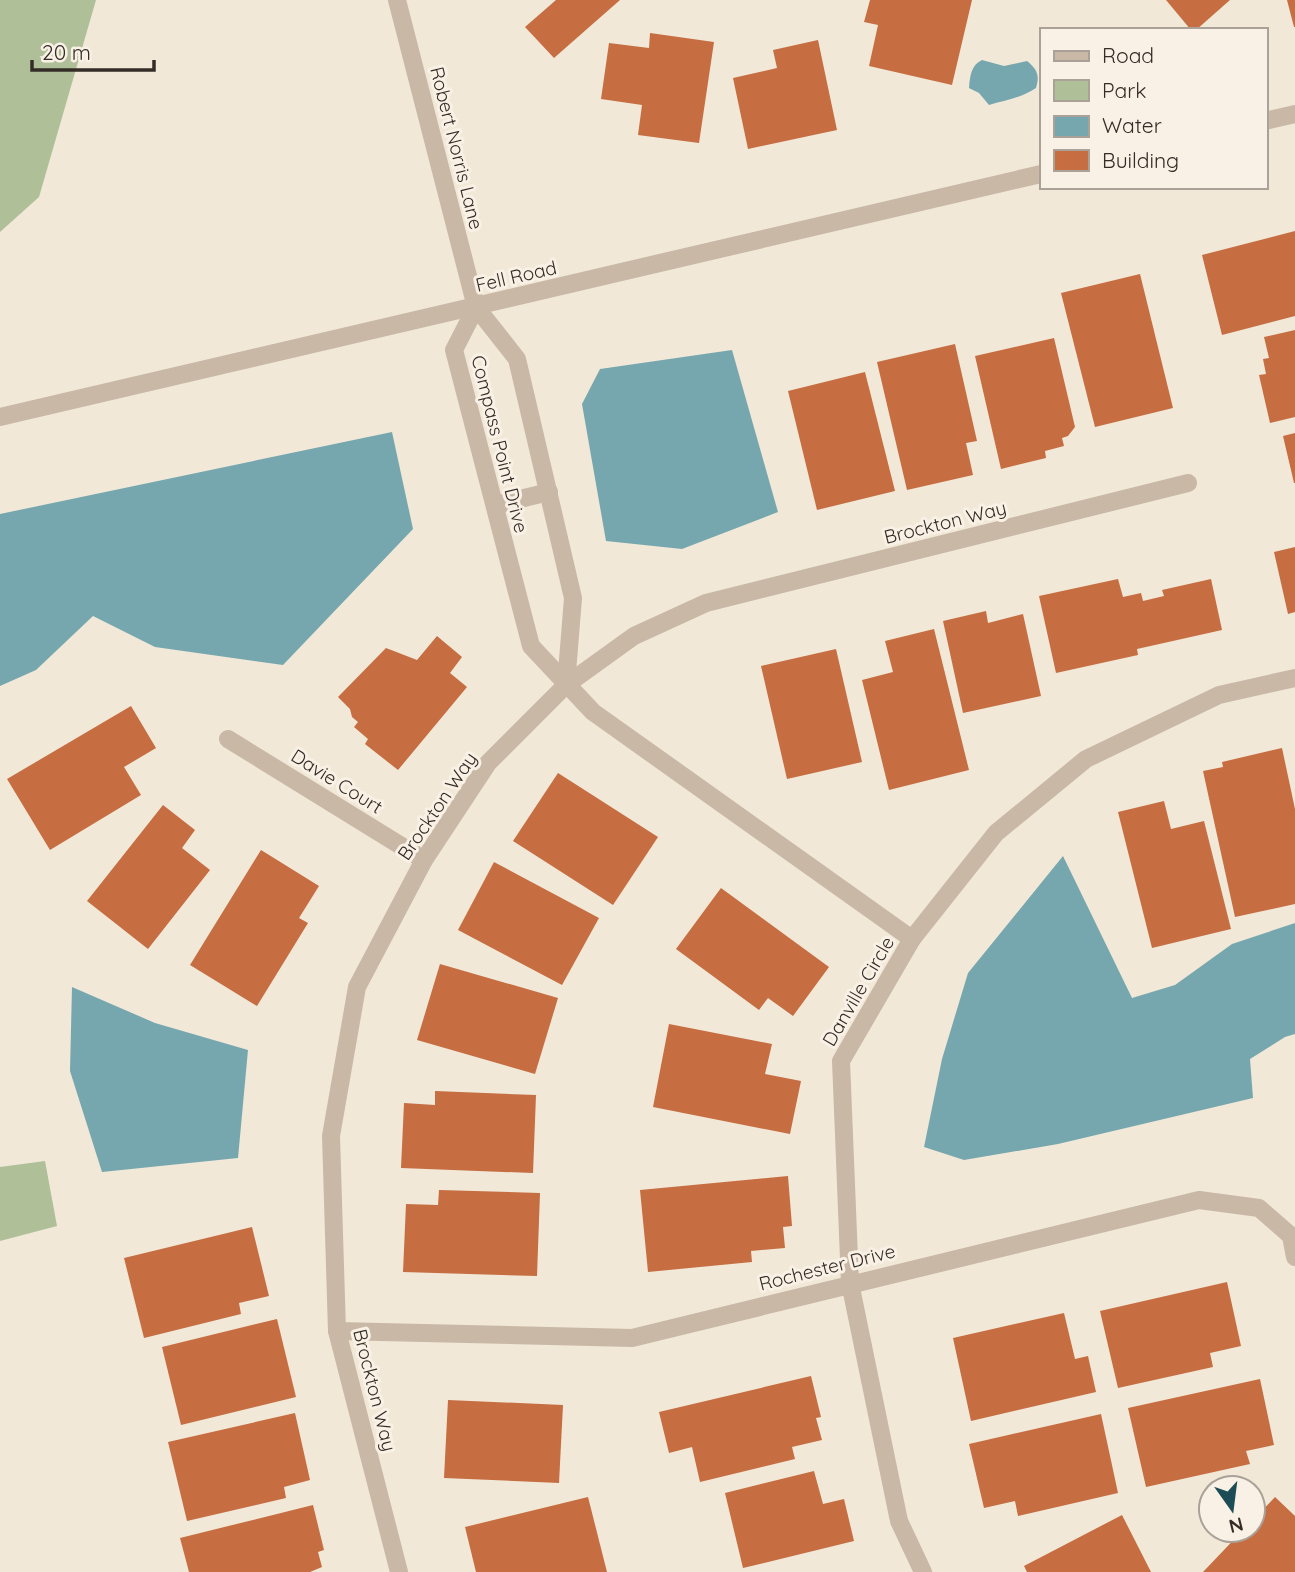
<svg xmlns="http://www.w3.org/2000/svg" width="1295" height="1572" font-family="Quicksand,sans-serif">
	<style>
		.green { fill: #afc099 }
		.water { fill: #77a7ae }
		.building { fill: #c66d41 }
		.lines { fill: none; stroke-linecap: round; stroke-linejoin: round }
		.minor { stroke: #c9b8a5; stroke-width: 18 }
		.labels { text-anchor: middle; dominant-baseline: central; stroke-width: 6; stroke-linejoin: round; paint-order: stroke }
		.street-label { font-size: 19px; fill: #342c26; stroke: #f9f1e5 }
	</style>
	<rect width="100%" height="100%" fill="#f1e8d8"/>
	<g class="green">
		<path d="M 0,0 L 96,0 L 39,197 L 0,232 Z"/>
		<path d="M 45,1161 L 57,1226 L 0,1241 L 0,1167 Z"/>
	</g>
	<g class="water">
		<path d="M 982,60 L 1004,66 L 1027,61 C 1037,69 1040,75 1036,88 C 1021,98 1006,100 989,105 L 979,93 L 969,88 C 970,76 971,65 982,60 Z"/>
		<path d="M 732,350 L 778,512 L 682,549 L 606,541 L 582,404 L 600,369 Z"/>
		<path d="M 392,432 L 413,529 L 283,665 L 155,647 L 93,616 L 36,670 L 0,686 L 0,514 Z"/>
		<path d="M 1063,856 L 1132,998 L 1175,985 L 1232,944 L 1295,923 L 1295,1034 L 1285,1037 L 1250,1059 L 1253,1098 L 1058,1144 L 964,1160 L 924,1147 L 942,1059 L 968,973 Z"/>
		<path d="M 72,987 L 155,1023 L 248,1050 L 238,1158 L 102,1172 L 70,1071 Z"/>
	</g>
	<g class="building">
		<path d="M 556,0 L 620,0 L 554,58 L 525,27 Z"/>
		<path d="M 870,0 L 972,0 L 952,85 L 869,66 L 878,25 L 864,22 Z"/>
		<path d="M 1166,0 L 1230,0 L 1196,30 L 1191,30 Z"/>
		<path d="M 1287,0 L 1295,0 L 1295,27 L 1294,27 Z"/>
		<path d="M 650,33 L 714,42 L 699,143 L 638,135 L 642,105 L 601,99 L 609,43 L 649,48 Z"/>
		<path d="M 818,40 L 837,130 L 748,149 L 733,78 L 777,68 L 773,50 Z"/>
		<path d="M 1295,231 L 1295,316 L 1222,335 L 1202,255 Z"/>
		<path d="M 1140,274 L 1173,408 L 1095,427 L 1061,293 Z"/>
		<path d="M 1295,330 L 1295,417 L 1270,423 L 1259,375 L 1266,374 L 1263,359 L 1269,358 L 1264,337 Z"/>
		<path d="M 1054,338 L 1075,427 L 1068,436 L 1062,438 L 1064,446 L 1045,451 L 1046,458 L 1001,469 L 975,356 Z"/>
		<path d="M 955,344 L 977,441 L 966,443 L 973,475 L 907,490 L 877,362 Z"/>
		<path d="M 865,372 L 895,491 L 817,510 L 788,391 Z"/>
		<path d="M 1295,433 L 1295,483 L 1294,483 L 1283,436 Z"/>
		<path d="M 1295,547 L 1295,612 L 1288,614 L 1274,552 Z"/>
		<path d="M 1118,579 L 1123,597 L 1141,593 L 1143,601 L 1164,596 L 1162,590 L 1211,579 L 1222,630 L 1137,649 L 1138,655 L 1056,673 L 1039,596 Z"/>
		<path d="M 986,611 L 988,623 L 1023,614 L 1041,696 L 963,713 L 943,621 Z"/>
		<path d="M 934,629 L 969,770 L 889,790 L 862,680 L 893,672 L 885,641 Z"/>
		<path d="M 437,636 L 462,657 L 450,673 L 467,687 L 398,770 L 365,744 L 368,739 L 354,727 L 358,722 L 352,717 L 350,709 L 338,697 L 386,648 L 417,660 Z"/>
		<path d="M 836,649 L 862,762 L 787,779 L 761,666 Z"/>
		<path d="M 131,706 L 156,748 L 124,767 L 141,795 L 50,850 L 7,779 Z"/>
		<path d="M 1282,748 L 1295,809 L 1295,904 L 1235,917 L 1203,771 L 1223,767 L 1222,762 Z"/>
		<path d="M 558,773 L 658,837 L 613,905 L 513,841 Z"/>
		<path d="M 1164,801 L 1171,829 L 1204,821 L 1231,929 L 1152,948 L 1118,812 Z"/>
		<path d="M 163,805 L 195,830 L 182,848 L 210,870 L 148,949 L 87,901 Z"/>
		<path d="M 261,850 L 319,886 L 299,918 L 308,923 L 257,1006 L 190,965 Z"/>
		<path d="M 494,862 L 599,918 L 562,985 L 458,930 Z"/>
		<path d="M 721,888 L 829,967 L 793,1016 L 768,998 L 759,1010 L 676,949 Z"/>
		<path d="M 440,964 L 558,998 L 535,1074 L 417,1040 Z"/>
		<path d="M 669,1024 L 772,1044 L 765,1074 L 801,1081 L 790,1134 L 653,1107 Z"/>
		<path d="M 435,1091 L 536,1095 L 533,1173 L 401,1168 L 404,1103 L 435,1105 Z"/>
		<path d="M 788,1176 L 792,1226 L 783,1227 L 785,1248 L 751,1251 L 752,1262 L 648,1272 L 640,1190 Z"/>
		<path d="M 439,1190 L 540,1193 L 537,1276 L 403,1272 L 406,1204 L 438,1205 Z"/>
		<path d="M 252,1227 L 269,1296 L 239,1303 L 241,1314 L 144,1338 L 124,1258 Z"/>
		<path d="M 1227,1282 L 1241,1346 L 1210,1353 L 1213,1367 L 1118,1388 L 1100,1311 Z"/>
		<path d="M 1064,1313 L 1075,1359 L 1088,1356 L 1096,1392 L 971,1421 L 953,1338 Z"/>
		<path d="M 277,1319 L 296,1397 L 181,1425 L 162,1347 Z"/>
		<path d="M 811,1376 L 821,1417 L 816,1418 L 822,1440 L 792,1447 L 795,1459 L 700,1482 L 692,1447 L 669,1453 L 659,1412 Z"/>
		<path d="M 1260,1379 L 1274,1445 L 1246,1451 L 1250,1464 L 1146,1487 L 1128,1408 Z"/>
		<path d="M 448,1400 L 563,1405 L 559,1483 L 444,1478 Z"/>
		<path d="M 295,1413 L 310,1480 L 284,1487 L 286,1498 L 187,1521 L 168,1442 Z"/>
		<path d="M 1101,1414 L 1118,1493 L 1018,1516 L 1015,1501 L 984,1508 L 969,1444 Z"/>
		<path d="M 814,1471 L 823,1504 L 844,1499 L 854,1541 L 743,1568 L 725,1493 Z"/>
		<path d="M 588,1497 L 607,1572 L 476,1572 L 465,1527 Z"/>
		<path d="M 1275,1497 L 1295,1516 L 1295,1572 L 1203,1572 L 1243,1530 L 1253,1530 L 1253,1520 Z"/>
		<path d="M 313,1505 L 324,1550 L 318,1552 L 322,1567 L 310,1572 L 189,1572 L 180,1538 Z"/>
		<path d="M 1122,1515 L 1151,1572 L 1027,1572 L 1024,1566 Z"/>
	</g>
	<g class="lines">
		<g class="minor">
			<path d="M 397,0 L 476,307 L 517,359 L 573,598 L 566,685"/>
			<path d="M 1265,121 L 1295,114"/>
			<path d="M 476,307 L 454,350 L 531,646 L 593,712 L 912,939"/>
			<path d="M 0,417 L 1041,174"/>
			<path d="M 495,505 L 549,492"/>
			<path d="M 228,739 L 424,860"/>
			<path d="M 337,1331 L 632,1338 L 1199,1200 L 1259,1208 L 1291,1236 L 1295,1257"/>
			<path d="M 399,1572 L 337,1331 L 331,1136 L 357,987 L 424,860 L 488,763 L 566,685 L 634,636 L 706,603 L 1188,483"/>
			<path d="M 923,1572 L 899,1521 L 850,1283 L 841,1061 L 912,939 L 996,833 L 1086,759 L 1219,695 L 1295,678"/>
		</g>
	</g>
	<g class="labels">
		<g class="street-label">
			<text transform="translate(457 148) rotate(76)">Robert Norris Lane</text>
			<text transform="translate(516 276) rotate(-13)">Fell Road</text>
			<text transform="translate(500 444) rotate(76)">Compass Point Drive</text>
			<text transform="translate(945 522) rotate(-14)">Brockton Way</text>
			<text transform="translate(337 781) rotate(32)">Davie Court</text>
			<text transform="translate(437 806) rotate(-56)">Brockton Way</text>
			<text transform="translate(858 991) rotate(-60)">Danville Circle</text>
			<text transform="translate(827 1267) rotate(-14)">Rochester Drive</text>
			<text transform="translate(375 1390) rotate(76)">Brockton Way</text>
		</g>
	</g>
	<rect x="1040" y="28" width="228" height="161" fill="#f9f1e5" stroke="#aaa299" stroke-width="2"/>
	<rect x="1054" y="51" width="35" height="10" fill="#c9b8a5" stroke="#aaa299" stroke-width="2"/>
	<text x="1102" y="63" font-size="21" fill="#342c26">Road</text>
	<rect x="1054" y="80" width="35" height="21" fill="#afc099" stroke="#aaa299" stroke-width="2"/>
	<text x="1102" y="98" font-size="21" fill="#342c26">Park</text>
	<rect x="1054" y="116" width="35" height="21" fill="#77a7ae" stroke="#aaa299" stroke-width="2"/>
	<text x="1102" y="133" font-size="21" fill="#342c26">Water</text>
	<rect x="1054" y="150" width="35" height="21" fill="#c66d41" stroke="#aaa299" stroke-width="2"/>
	<text x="1102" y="168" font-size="21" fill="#342c26">Building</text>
	<g transform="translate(1232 1509) rotate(166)"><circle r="33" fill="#f9f1e5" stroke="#aaa299" stroke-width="2"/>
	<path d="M0-5L12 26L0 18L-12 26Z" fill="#1c4d56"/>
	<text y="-10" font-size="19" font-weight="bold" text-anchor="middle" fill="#342c26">N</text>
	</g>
	<path d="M32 60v10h122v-10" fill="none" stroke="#342c26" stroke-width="3.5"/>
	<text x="42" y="60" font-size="21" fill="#342c26" stroke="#f9f1e5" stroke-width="5" paint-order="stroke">20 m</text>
</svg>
